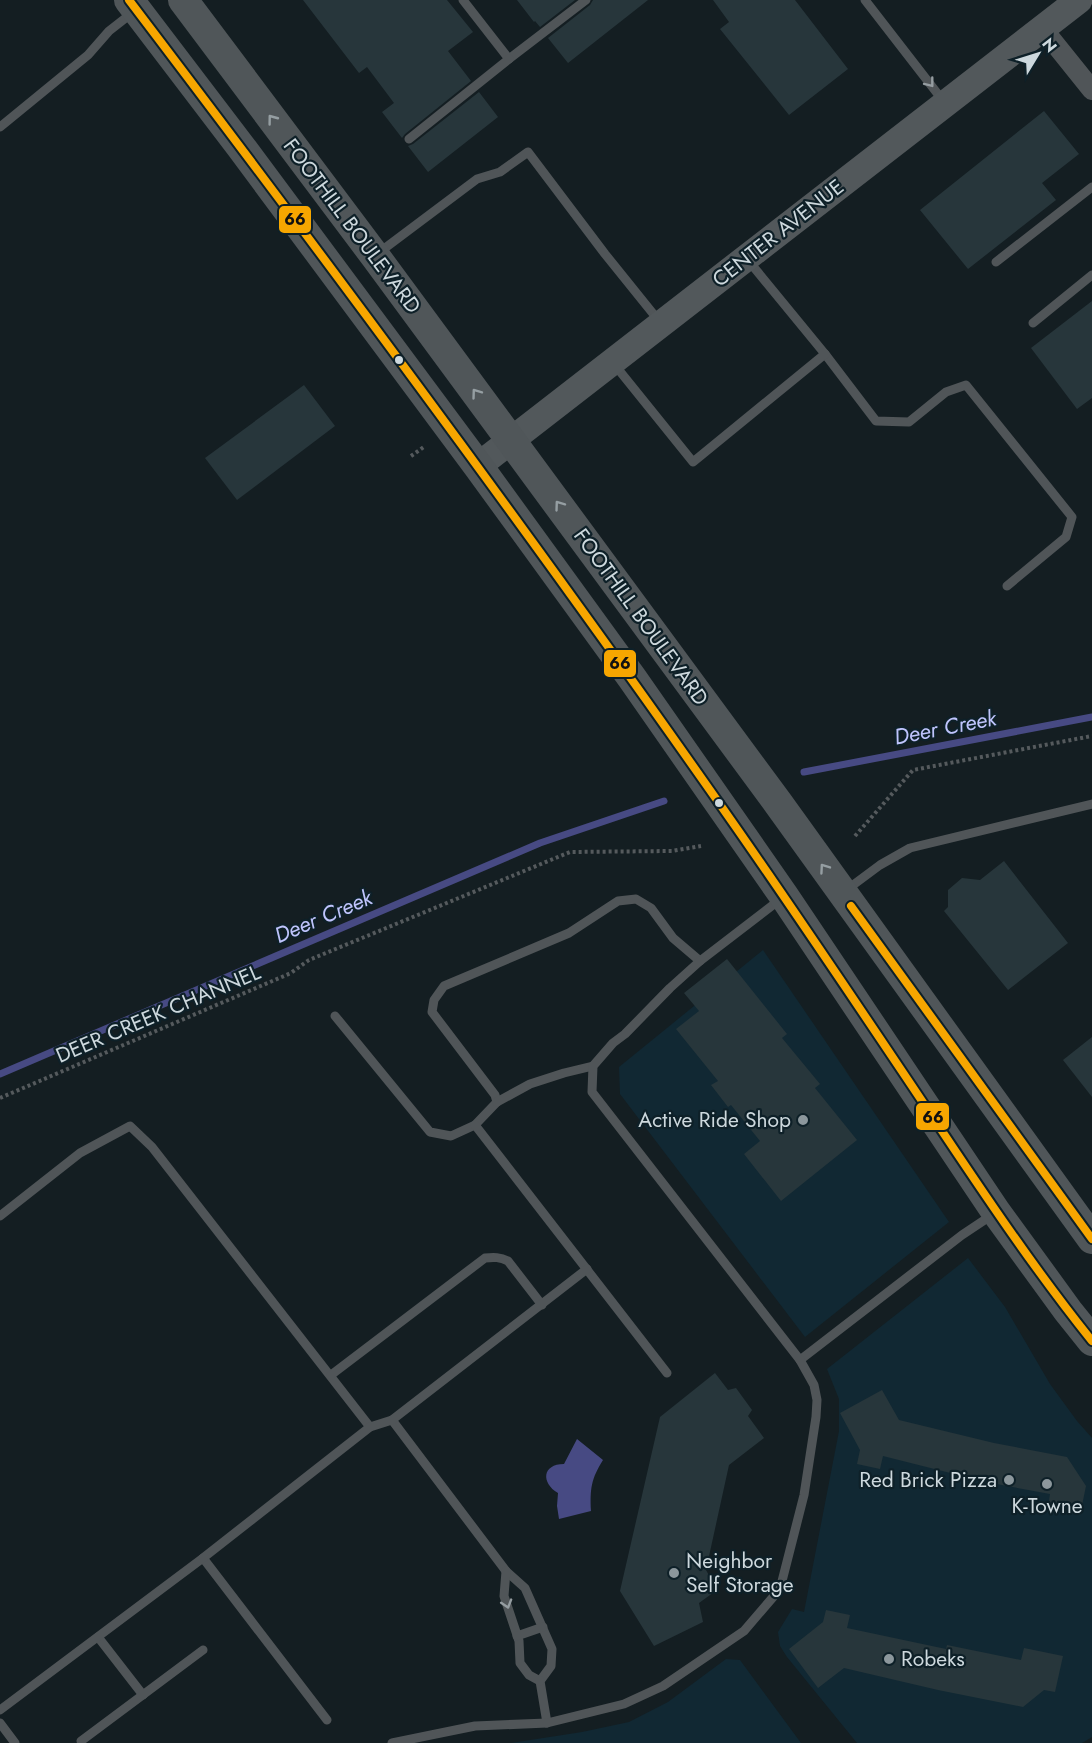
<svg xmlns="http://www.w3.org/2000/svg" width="1092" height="1743" font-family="Jost,sans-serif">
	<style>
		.built { fill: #112833 }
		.water { fill: #474a83 }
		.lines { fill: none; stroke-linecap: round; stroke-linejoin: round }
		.stream { stroke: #474a83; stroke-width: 7 }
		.building { fill: #27363b }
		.path { stroke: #555a5d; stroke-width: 4; stroke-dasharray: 3 3; stroke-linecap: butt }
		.lane { stroke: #505558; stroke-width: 9 }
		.street { stroke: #505558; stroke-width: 20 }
		.secondary { stroke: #52585b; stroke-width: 27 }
		.primary { stroke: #505659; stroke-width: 30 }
		.bus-1-casing { stroke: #0e2028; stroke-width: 12 }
		.bus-1 { stroke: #f7a600; stroke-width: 8 }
		.oneway { stroke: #959da1 }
		.oneway2 { stroke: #959ea2 }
		.bus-dot { fill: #cdd8dd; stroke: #0e2028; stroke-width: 2 }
		.poi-dot { fill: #8c979c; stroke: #0e2028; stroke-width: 2 }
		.labels { text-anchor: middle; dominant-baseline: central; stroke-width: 4.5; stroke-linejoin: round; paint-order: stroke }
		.street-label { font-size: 21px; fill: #cdd8dd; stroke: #0e2028 }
		.poi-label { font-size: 21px; fill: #cdd8dd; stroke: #0e2028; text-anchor: end }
		.water-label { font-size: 22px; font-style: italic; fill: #bfc4fc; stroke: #0e2028 }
		.line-badge { stroke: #0e2028; stroke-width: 2 }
		.pale-badge-label { font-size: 16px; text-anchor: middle; font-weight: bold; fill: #111 }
	</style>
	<rect width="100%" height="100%" fill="#141e22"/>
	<g class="built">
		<path d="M 763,950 L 949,1222 L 805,1337 L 620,1094 L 619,1067 Z"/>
		<path d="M 968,1258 L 1005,1307 L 1050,1384 L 1077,1421 L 1092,1438 L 1092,1737 L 1082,1743 L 857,1743 L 787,1657 L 780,1646 L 778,1632 L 792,1609 L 804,1612 L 839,1431 L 839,1399 L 827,1369 Z"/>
		<path d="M 726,1659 L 740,1660 L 801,1743 L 511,1743 L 582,1732 L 629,1722 L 668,1702 Z"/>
	</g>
	<path class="water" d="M 577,1439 L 603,1460 C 591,1479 590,1489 591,1511 L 559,1519 L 557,1506 L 558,1493 C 541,1483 542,1464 564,1464 Z"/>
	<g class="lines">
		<g class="stream">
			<path d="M 804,772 L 1092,717"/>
			<path d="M 0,1074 L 540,843 L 664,801"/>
		</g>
	</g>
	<g class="building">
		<path d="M 303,0 L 447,0 L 473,32 L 448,51 L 471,81 L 405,134 L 402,138 L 382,112 L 394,103 L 367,67 L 359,73 Z"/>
		<path d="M 517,0 L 575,0 L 540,27 L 535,21 L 534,22 Z"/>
		<path d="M 593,0 L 648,0 L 568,63 L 548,38 L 590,5 Z"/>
		<path d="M 713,0 L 795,0 L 848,69 L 789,115 L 720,29 L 729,22 Z"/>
		<path d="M 479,92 L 498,117 L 428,172 L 408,146 L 413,144 Z"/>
		<path d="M 1044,111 L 1079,154 L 1042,183 L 1056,200 L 968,269 L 920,210 Z"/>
		<path d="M 1092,301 L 1092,398 L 1077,409 L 1031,348 Z"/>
		<path d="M 304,385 L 335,426 L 237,500 L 205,458 Z"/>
		<path d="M 1004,861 L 1068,943 L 1008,990 L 944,911 L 948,907 L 948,890 L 962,878 L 980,880 Z"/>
		<path d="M 727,959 L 787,1034 L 782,1038 L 820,1084 L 815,1088 L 857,1140 L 781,1201 L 744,1154 L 760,1141 L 731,1105 L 728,1107 L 711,1085 L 718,1081 L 676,1029 L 699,1011 L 684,993 Z"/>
		<path d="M 1092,1037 L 1092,1097 L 1063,1060 Z"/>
		<path d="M 715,1373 L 728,1390 L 736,1388 L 752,1410 L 748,1416 L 764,1438 L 729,1465 L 706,1570 L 717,1590 L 699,1603 L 703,1622 L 654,1646 L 620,1591 L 660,1417 Z"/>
		<path d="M 882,1390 L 899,1420 L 994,1443 L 1067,1457 L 1086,1486 L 1080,1515 L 1048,1508 L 1050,1494 L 986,1482 L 883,1456 L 880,1469 L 857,1464 L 860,1450 L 840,1413 Z"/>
		<path d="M 826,1610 L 850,1615 L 847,1628 L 946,1649 L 947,1645 L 1021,1660 L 1024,1648 L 1063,1656 L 1055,1692 L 1044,1690 L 1023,1707 L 938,1690 L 844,1668 L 818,1688 L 789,1649 L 823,1622 Z"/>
	</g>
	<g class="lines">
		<g class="path">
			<path d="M 411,456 L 425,446"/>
			<path d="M 855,836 L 913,770 L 1092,736"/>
			<path d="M 0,1098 L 291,973 L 309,960 L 570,852 L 672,851 L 701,846"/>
		</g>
		<g class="lane">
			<path d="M 463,0 L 509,59 L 586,0"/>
			<path d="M 865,0 L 944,102"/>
			<path d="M 0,127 L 88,55 L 109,31 L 132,13"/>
			<path d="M 409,139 L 509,59"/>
			<path d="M 377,254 L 477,179 L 500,172 L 528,152 L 605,254 L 659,321"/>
			<path d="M 996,262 L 1092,187"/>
			<path d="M 1033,323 L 1092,275"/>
			<path d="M 825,354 L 876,421 L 909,422 L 946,392 L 966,385 L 1072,517 L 1066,537 L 1007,586"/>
			<path d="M 614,364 L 693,462 L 825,354 L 747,259"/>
			<path d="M 845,891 L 880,865 L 910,848 L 1092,804"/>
			<path d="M 335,1016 L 430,1132 L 451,1136 L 475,1125 L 497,1102 L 495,1095 L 432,1012 L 434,1000 L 444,986 L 569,933 L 618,901 L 636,899 L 651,908 L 673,938 L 700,961"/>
			<path d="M 497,1102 L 530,1084 L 564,1073 L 593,1066"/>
			<path d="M 475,1125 L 667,1373"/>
			<path d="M 0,1216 L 80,1153 L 130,1126 L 152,1147 L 370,1427"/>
			<path d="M 800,1360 L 962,1235 L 992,1215"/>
			<path d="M 331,1375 L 485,1258 C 494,1257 500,1257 508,1261 L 542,1305"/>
			<path d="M 392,1420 L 506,1571 L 525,1588 L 552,1649 L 551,1666 L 540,1681 L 547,1723"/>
			<path d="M 203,1558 L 327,1720"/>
			<path d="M 506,1571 L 504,1596 L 519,1641 L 520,1663 L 529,1675 L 540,1681"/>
			<path d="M 517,1636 L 543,1627"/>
			<path d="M 98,1637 L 143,1695"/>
			<path d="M 0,1710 L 203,1558 L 370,1427 L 392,1420 L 587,1269"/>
			<path d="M 0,1723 L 15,1743"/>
			<path d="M 81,1741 L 203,1650"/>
			<path d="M 392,1743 L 475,1726 L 547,1723 L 624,1704 L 663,1686 L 744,1631 L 780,1589 L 804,1495 L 816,1417 L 817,1400 L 814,1385 L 800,1360 L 592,1092 L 593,1066 L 613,1043 L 625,1034 L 670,988 L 700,961 L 782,898"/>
		</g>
		<path class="street" d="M 1043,29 L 1092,90"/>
		<path class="secondary" d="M 478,466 L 1079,0"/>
		<g class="primary">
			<path d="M 129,0 L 241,147 L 478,466 L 632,678 L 784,896 L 996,1212 L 1068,1311 L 1092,1341"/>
			<path d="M 183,0 L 375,256 L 778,803 L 1092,1239"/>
		</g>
		<g class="bus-1-casing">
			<g id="bus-1">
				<path d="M 129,0 C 335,271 538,544 733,823 C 798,916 861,1010 924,1104 C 978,1185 1031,1265 1092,1341"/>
				<path d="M 851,906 L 1092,1239"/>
			</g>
		</g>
		<use href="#bus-1" class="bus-1"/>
	</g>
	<defs><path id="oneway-chevron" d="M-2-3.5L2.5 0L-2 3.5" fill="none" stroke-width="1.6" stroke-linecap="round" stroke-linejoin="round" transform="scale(1.5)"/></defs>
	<g class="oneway">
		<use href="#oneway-chevron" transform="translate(930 83) rotate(52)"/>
		<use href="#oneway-chevron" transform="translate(507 1604) rotate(73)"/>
	</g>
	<g class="oneway2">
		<use href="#oneway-chevron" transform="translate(272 119) rotate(-127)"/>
		<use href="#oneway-chevron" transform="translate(476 393) rotate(-126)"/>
		<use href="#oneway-chevron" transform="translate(559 505) rotate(-126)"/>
		<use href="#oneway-chevron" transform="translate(824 868) rotate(-125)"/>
	</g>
	<g class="bus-dot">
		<circle cx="399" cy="360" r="5"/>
		<circle cx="719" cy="803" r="5"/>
	</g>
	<g class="poi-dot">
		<circle cx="803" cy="1120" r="6"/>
		<circle cx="1009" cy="1480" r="6"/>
		<circle cx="1047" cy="1484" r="6"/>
		<circle cx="674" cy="1573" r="6"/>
		<circle cx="889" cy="1659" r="6"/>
	</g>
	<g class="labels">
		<g class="street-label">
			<text transform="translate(352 226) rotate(53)">FOOTHILL BOULEVARD</text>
			<text transform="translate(778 233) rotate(-38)">CENTER AVENUE</text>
			<text transform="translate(641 617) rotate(54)">FOOTHILL BOULEVARD</text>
			<text transform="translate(158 1014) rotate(-23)">DEER CREEK CHANNEL</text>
		</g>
		<g class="poi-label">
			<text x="791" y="1120">Active Ride Shop</text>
			<text x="997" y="1480">Red Brick Pizza</text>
			<text x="1047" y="1506" text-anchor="middle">K-Towne</text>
			<text x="686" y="1561" text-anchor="start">Neighbor<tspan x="686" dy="24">Self Storage</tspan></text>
			<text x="901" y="1659" text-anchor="start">Robeks</text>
		</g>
		<g class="water-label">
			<text transform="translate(945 727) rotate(-11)">Deer Creek</text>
			<text transform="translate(323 916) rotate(-23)">Deer Creek</text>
		</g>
	</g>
	<g class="line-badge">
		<rect x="278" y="205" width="34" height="29" rx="6" fill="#f7a600"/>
		<rect x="603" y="649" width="34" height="29" rx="6" fill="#f7a600"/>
		<rect x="915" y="1102" width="35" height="29" rx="6" fill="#f7a600"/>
	</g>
	<g class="pale-badge-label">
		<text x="295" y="225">66</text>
		<text x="620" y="669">66</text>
		<text x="933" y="1123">66</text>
	</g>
	<g transform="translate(1038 54) rotate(52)" stroke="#0e2028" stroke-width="4.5" paint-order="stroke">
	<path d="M0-4.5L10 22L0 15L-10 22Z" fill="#cdd8dd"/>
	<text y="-9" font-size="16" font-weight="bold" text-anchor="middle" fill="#cdd8dd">N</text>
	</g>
</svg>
